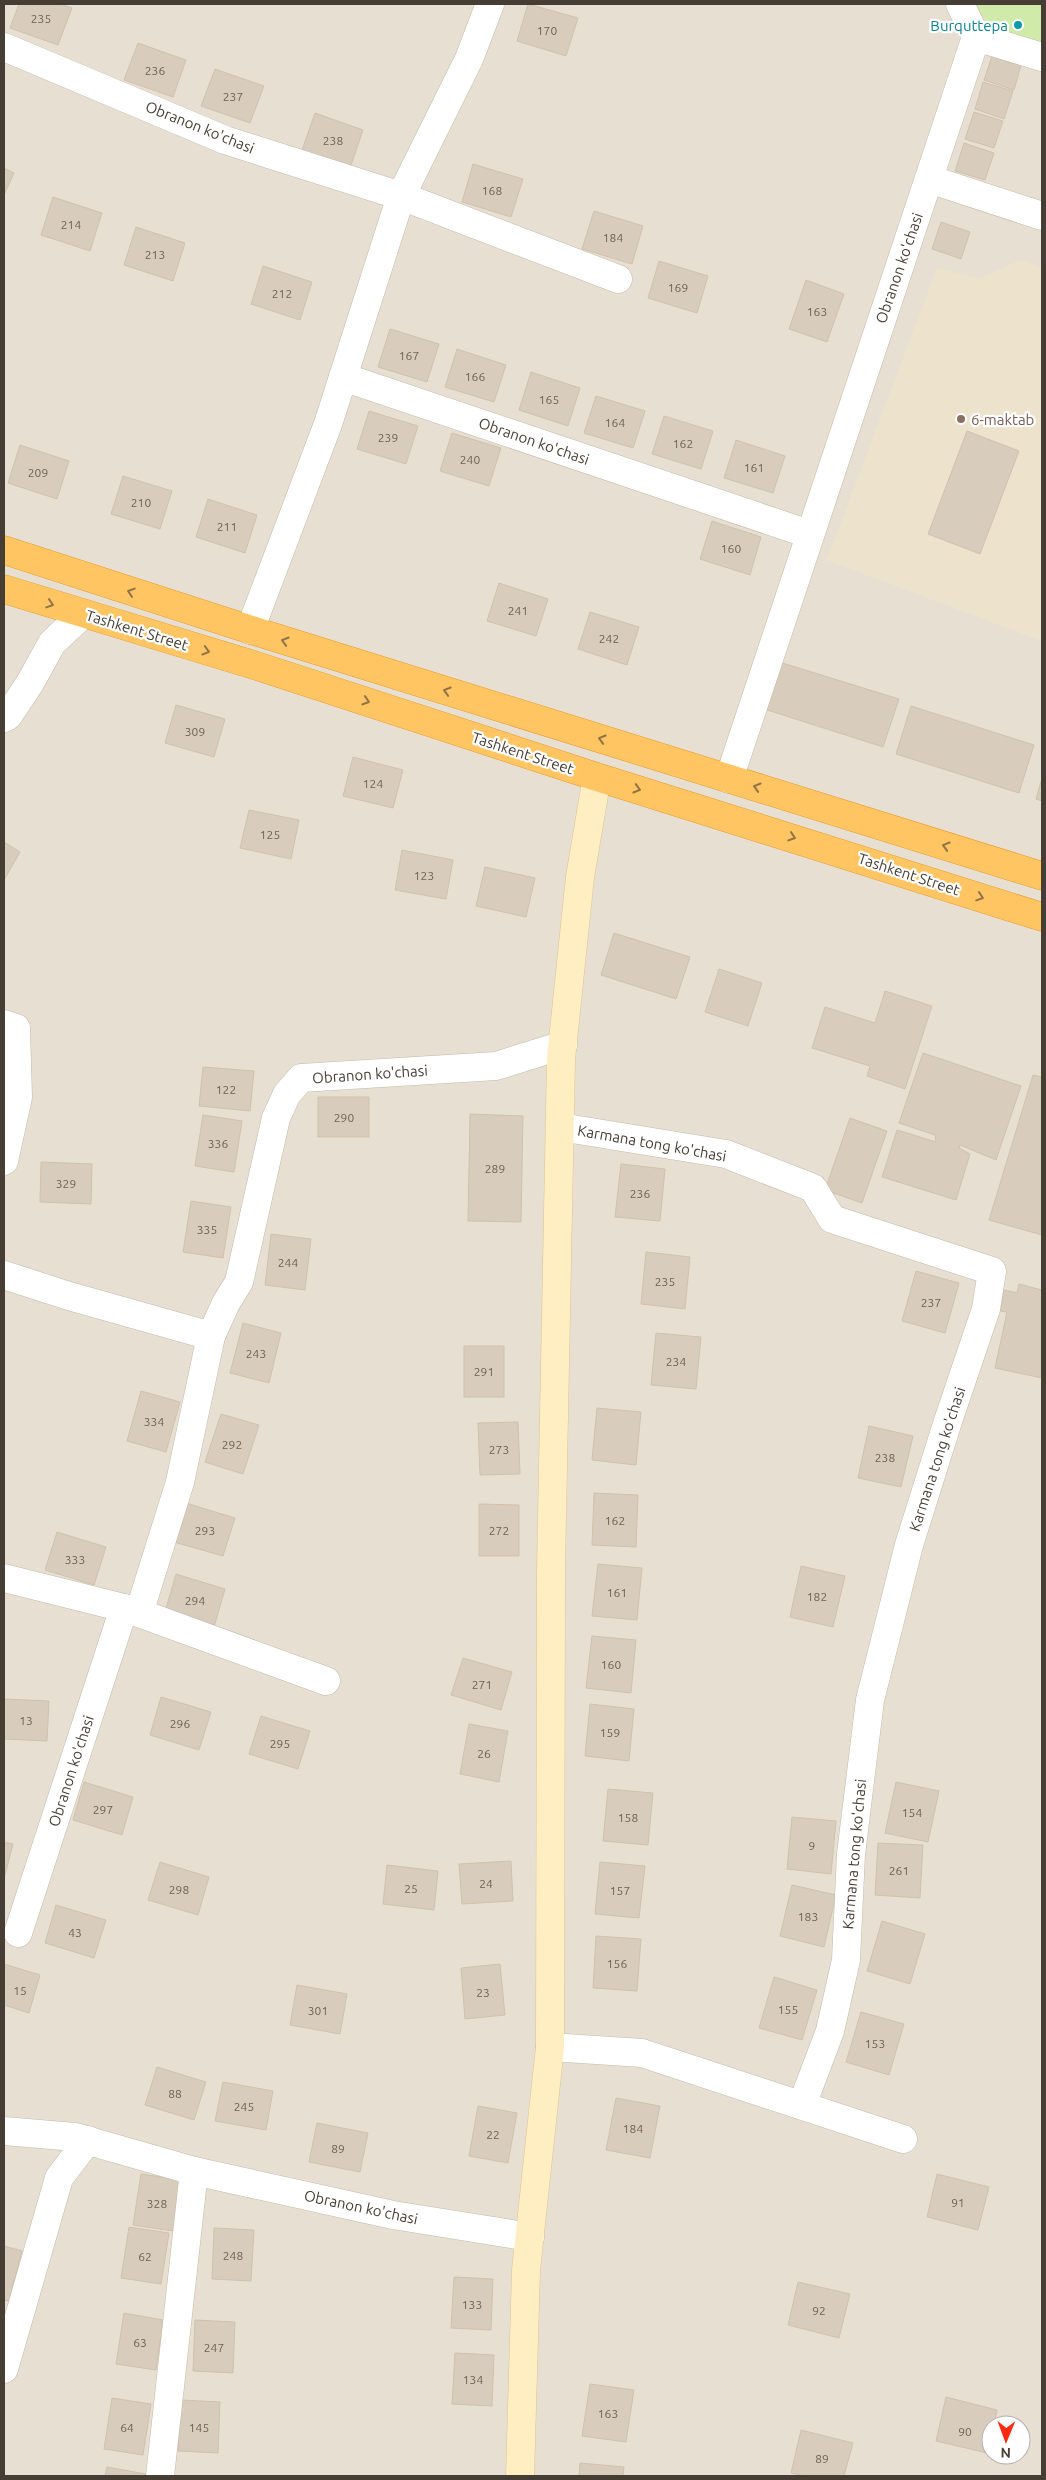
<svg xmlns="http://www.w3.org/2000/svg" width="1046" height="2480" font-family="Ubuntu,sans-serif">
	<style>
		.residential { fill: #e7e0d2; fill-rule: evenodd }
		.education { fill: #ede3cd }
		.green { fill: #d0eaaa }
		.building { fill: #d8ccbc; stroke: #d1c1ac }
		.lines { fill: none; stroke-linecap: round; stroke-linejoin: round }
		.street-casing { stroke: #c2b8a9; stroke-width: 29 }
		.secondary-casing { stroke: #d9c393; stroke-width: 29 }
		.highway-casing { stroke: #e69a2c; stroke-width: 29 }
		.street { stroke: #fff; stroke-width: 28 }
		.secondary { stroke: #ffeec2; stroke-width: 28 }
		.highway { stroke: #ffc563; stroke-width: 28 }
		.oneway { stroke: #907447 }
		.culture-dot { fill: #0f9aa8; stroke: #fff; stroke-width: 2 }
		.education-dot { fill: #8d6e63; stroke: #fff; stroke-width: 2 }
		.labels { text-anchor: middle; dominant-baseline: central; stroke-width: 4.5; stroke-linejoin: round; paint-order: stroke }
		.number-label { font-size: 12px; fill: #6a6256 }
		.culture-label { font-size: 15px; fill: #0d838f; stroke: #fff; text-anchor: end }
		.street-label { font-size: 15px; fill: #463e34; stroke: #fff }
		.education-label { font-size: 15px; fill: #785e54; stroke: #fff; text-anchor: start }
	</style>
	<rect width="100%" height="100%" fill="#f3eee4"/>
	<path class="residential" d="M 4,4 L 1042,4 L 1042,2476 L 4,2476 ZM 991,2425 L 1021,2425 L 1021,2455 L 991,2455 Z"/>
	<path class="education" d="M 1020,260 L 1042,267 L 1042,641 L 827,560 L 937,268 L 980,279 Z"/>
	<path class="green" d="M 973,4 L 1042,4 L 1042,51 C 1019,42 985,27 973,4 Z"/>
	<g class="building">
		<path d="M 19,4 L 60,4 L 72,8 L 58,45 L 10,28 Z"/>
		<path d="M 528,4 L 578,18 L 566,56 L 517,41 Z"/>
		<path d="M 138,43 L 186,60 L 173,97 L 124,80 Z"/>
		<path d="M 993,53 L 1022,62 L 1014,90 L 984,80 Z"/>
		<path d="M 215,69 L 264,86 L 250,123 L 201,106 Z"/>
		<path d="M 983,82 L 1013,91 L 1004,119 L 975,109 Z"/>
		<path d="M 974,112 L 1003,121 L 994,148 L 965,139 Z"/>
		<path d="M 315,113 L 363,130 L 350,168 L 302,150 Z"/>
		<path d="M 964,143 L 994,153 L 985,180 L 955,171 Z"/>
		<path d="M 473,164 L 523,179 L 511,217 L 462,202 Z"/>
		<path d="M 4,168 L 14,173 L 4,195 Z"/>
		<path d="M 53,197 L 102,213 L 90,251 L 41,235 Z"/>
		<path d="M 594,211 L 643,226 L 632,264 L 582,249 Z"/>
		<path d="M 941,222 L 970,232 L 961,259 L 932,249 Z"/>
		<path d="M 136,227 L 185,243 L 173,281 L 124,265 Z"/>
		<path d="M 659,261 L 708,276 L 697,313 L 648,298 Z"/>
		<path d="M 263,266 L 312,282 L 300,320 L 251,304 Z"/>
		<path d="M 806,280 L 844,294 L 827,342 L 789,329 Z"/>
		<path d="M 390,329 L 439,344 L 427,382 L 378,367 Z"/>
		<path d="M 457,349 L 506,365 L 494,402 L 445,387 Z"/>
		<path d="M 531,372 L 580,388 L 568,426 L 519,410 Z"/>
		<path d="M 596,396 L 645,411 L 633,448 L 584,433 Z"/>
		<path d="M 369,411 L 418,426 L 406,464 L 357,449 Z"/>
		<path d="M 664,416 L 713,431 L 701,469 L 652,454 Z"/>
		<path d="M 967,431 L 1019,451 L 980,554 L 928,534 Z"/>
		<path d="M 452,433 L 501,448 L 489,486 L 440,471 Z"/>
		<path d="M 736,440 L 785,456 L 773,493 L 724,478 Z"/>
		<path d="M 20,445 L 69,461 L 57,499 L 8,483 Z"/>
		<path d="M 123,476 L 172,491 L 160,529 L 111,514 Z"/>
		<path d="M 208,499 L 257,515 L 245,553 L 196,537 Z"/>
		<path d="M 712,521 L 761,537 L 750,575 L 700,559 Z"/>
		<path d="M 499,583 L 548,599 L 536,636 L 487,621 Z"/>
		<path d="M 590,612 L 639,627 L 627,665 L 578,649 Z"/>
		<path d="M 776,661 L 899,699 L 883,747 L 761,708 Z"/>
		<path d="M 176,705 L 225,719 L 214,757 L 165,743 Z"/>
		<path d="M 911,706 L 1034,745 L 1019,793 L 896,754 Z"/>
		<path d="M 353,757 L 403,770 L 393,808 L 343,796 Z"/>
		<path d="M 1042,778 L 1042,801 L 1036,799 Z"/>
		<path d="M 249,810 L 299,820 L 291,859 L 240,848 Z"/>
		<path d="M 4,842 L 20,852 L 4,880 Z"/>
		<path d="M 402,850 L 453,860 L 446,899 L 395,890 Z"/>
		<path d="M 485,867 L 535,878 L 526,917 L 476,906 Z"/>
		<path d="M 614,933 L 690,957 L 676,999 L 601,975 Z"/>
		<path d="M 719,969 L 762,983 L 748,1026 L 705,1012 Z"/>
		<path d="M 885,991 L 932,1006 L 905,1089 L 867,1076 L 870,1066 L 812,1048 L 825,1007 L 875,1023 Z"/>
		<path d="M 923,1053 L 1021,1086 L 996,1160 L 960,1145 L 959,1148 L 970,1154 L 956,1200 L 882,1177 L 897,1130 L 936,1142 L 935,1135 L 899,1123 Z"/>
		<path d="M 203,1067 L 254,1071 L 250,1111 L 199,1106 Z"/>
		<path d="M 1033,1075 L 1042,1077 L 1042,1235 L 989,1220 Z"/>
		<rect x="318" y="1097" width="51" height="40"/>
		<path d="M 470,1114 L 523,1116 L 521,1222 L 468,1221 Z"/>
		<path d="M 203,1115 L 242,1121 L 234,1172 L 195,1166 Z"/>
		<path d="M 850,1118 L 887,1131 L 862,1203 L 825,1190 Z"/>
		<path d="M 41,1162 L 92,1164 L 91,1204 L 40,1202 Z"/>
		<path d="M 621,1164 L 665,1169 L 660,1221 L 615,1217 Z"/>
		<path d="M 191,1201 L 231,1207 L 223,1258 L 183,1252 Z"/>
		<path d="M 271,1234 L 311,1239 L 305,1290 L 265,1285 Z"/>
		<path d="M 646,1252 L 690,1257 L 685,1309 L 641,1304 Z"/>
		<path d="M 916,1271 L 959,1283 L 945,1333 L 902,1321 Z"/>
		<path d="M 1019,1284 L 1042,1290 L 1042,1378 L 995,1368 L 1007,1312 L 1000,1311 L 1004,1290 L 1017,1293 Z"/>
		<path d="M 243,1323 L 281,1333 L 269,1383 L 230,1373 Z"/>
		<path d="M 656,1333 L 701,1337 L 696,1389 L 651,1385 Z"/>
		<rect x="464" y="1346" width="40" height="51"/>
		<path d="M 141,1391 L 180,1402 L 166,1452 L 127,1441 Z"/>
		<path d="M 597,1408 L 641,1412 L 636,1465 L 592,1460 Z"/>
		<path d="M 221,1414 L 259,1425 L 243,1474 L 205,1462 Z"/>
		<path d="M 518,1422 L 520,1474 L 480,1475 L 478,1423 Z"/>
		<path d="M 869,1426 L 913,1436 L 901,1487 L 858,1478 Z"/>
		<path d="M 594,1493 L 638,1495 L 636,1547 L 592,1545 Z"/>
		<path d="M 186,1503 L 235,1518 L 223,1556 L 174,1542 Z"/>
		<path d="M 479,1504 L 519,1505 L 519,1556 L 479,1556 Z"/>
		<path d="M 57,1532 L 106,1547 L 94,1585 L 45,1570 Z"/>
		<path d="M 598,1564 L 642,1568 L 637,1620 L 592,1616 Z"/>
		<path d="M 801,1566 L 845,1576 L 833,1627 L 790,1617 Z"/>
		<path d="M 176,1574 L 225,1589 L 214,1627 L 165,1612 Z"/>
		<path d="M 592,1636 L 636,1640 L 631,1693 L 586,1688 Z"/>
		<path d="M 463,1658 L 512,1672 L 501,1710 L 451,1695 Z"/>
		<path d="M 161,1697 L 211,1712 L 199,1750 L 150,1735 Z"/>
		<path d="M 4,1699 L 49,1701 L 47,1741 L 4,1739 Z"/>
		<path d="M 590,1704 L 634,1709 L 629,1761 L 585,1756 Z"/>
		<path d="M 261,1716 L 310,1731 L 298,1769 L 249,1754 Z"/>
		<path d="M 469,1724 L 508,1731 L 499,1782 L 460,1774 Z"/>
		<path d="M 84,1782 L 133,1797 L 122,1835 L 73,1820 Z"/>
		<path d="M 896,1782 L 939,1791 L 928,1842 L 885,1833 Z"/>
		<path d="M 608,1789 L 653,1793 L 648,1845 L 603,1841 Z"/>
		<path d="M 792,1817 L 836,1821 L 831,1874 L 787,1869 Z"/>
		<path d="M 4,1842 L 13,1844 L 4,1879 Z"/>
		<path d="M 878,1843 L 923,1845 L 920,1898 L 875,1895 Z"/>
		<path d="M 511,1861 L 513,1901 L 462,1904 L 459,1864 Z"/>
		<path d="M 160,1862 L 209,1877 L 198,1915 L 148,1900 Z"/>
		<path d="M 600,1862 L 645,1866 L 639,1918 L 595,1914 Z"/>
		<path d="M 387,1865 L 438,1871 L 434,1910 L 383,1904 Z"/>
		<path d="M 792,1885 L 836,1895 L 824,1947 L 780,1936 Z"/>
		<path d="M 56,1905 L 106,1920 L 94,1958 L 45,1943 Z"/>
		<path d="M 882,1921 L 925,1934 L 910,1984 L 867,1971 Z"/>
		<path d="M 596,1936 L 641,1939 L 637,1991 L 593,1988 Z"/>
		<path d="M 4,1964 L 40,1975 L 29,2013 L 4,2005 Z"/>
		<path d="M 500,1964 L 505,2015 L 465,2019 L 461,1968 Z"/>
		<path d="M 774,1977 L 817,1990 L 802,2040 L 759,2028 Z"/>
		<path d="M 297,1985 L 347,1994 L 340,2034 L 290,2025 Z"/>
		<path d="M 861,2012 L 904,2024 L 889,2075 L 846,2062 Z"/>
		<path d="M 157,2067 L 206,2082 L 194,2120 L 145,2105 Z"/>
		<path d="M 223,2082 L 273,2091 L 266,2130 L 215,2121 Z"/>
		<path d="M 616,2098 L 660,2106 L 650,2158 L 606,2150 Z"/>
		<path d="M 478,2106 L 517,2113 L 508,2163 L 469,2156 Z"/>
		<path d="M 317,2123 L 368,2133 L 360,2172 L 309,2162 Z"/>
		<path d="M 141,2174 L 180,2180 L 173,2231 L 133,2225 Z"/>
		<path d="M 937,2174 L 989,2187 L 978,2230 L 927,2217 Z"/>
		<path d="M 129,2227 L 169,2233 L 161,2284 L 121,2278 Z"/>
		<path d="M 214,2228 L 254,2230 L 251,2281 L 212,2279 Z"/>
		<path d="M 4,2246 L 22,2251 L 9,2301 L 4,2300 Z"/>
		<path d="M 454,2277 L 493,2279 L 491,2330 L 451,2328 Z"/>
		<path d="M 798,2282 L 850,2294 L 839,2338 L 788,2325 Z"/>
		<path d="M 124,2313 L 163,2320 L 156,2370 L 116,2364 Z"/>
		<path d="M 195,2320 L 235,2322 L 233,2373 L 193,2371 Z"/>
		<path d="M 455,2353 L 494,2355 L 492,2406 L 452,2404 Z"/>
		<path d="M 590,2384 L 634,2390 L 626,2442 L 582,2436 Z"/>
		<path d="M 946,2397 L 997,2410 L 994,2425 L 991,2425 L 987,2453 L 936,2441 Z"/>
		<path d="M 112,2398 L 151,2404 L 143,2455 L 104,2449 Z"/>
		<path d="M 181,2400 L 220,2402 L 218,2453 L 178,2451 Z"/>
		<path d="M 801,2430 L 853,2443 L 844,2476 L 805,2476 L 791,2473 Z"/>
		<path d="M 580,2463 L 624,2467 L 623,2476 L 579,2476 Z"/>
		<path d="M 107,2467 L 146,2474 L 146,2476 L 105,2476 Z"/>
	</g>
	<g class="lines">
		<g class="street-casing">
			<g id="street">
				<path d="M 976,37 L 1042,57"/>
				<path d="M 4,47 L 225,140 L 401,196 L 618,279"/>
				<path d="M 929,179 L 1042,216"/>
				<path d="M 343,377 L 809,534"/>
				<path d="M 250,630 L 328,424 L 401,196 L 469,59 L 490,4"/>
				<path d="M 4,718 L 8,716 L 30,683 L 52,643 L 83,614"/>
				<path d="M 729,779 L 976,37 L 960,4"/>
				<path d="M 4,1024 L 16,1028 L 18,1097 L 4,1161"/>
				<path d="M 560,1127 L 726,1154 L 813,1188 L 832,1219 L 992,1271 L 986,1309 L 948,1421 L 909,1545 L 870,1700 L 851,1854 L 846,1960 L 830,2031 L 802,2105"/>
				<path d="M 4,1275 L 69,1296 L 211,1336"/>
				<path d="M 4,1578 L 124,1608"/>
				<path d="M 326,1681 L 139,1613 L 180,1482 L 211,1336 L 226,1303 L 239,1282 L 276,1118 L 287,1094 L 301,1078 L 496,1066 L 563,1045"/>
				<path d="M 18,1933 L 124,1608 L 139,1613"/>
				<path d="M 550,2047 L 642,2053 L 903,2139"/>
				<path d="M 4,2131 L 75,2137 L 194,2171"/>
				<path d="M 4,2369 L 59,2178 L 88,2140"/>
				<path d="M 160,2476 L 194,2171 L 393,2215 L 530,2237"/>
			</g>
		</g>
		<g class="secondary-casing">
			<path id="secondary" d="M 520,2476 L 526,2270 L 550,2047 L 551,1569 L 561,1059 L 580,877 L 597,777"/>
		</g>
		<g class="highway-casing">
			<g id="highway">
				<path d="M 4,550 L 267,635 L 1042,876"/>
				<path d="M 4,589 L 257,666 L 597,777 L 1042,917"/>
			</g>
		</g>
		<use href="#street" class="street"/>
		<use href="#secondary" class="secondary"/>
		<use href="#highway" class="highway"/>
	</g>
	<defs><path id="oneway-chevron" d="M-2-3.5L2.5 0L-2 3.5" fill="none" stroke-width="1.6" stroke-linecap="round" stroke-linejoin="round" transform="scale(1.25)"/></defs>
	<g class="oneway">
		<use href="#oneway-chevron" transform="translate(131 592) rotate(-162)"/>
		<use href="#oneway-chevron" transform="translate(50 604) rotate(18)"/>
		<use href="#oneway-chevron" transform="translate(285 641) rotate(-163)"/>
		<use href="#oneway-chevron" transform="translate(206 651) rotate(17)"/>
		<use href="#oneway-chevron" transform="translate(447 691) rotate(-163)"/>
		<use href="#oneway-chevron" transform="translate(366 701) rotate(18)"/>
		<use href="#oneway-chevron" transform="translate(602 739) rotate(-163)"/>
		<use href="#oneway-chevron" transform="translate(757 787) rotate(-163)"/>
		<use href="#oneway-chevron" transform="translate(637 789) rotate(16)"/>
		<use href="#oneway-chevron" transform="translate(792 837) rotate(18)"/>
		<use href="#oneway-chevron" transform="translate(946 846) rotate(-163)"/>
		<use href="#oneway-chevron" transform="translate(980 897) rotate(18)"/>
	</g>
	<circle class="culture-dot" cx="1018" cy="25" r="5"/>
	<circle class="education-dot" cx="961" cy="419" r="5"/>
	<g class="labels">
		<g class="number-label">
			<text x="41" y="18">235</text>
			<text x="547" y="30">170</text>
			<text x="155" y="70">236</text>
			<text x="233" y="96">237</text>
			<text x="333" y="140">238</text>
			<text x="492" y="190">168</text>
			<text x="71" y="224">214</text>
			<text x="613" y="237">184</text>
			<text x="155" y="254">213</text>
			<text x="678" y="287">169</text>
			<text x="282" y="293">212</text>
			<text x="817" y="311">163</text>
			<text x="409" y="355">167</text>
			<text x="475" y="376">166</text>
			<text x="549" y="399">165</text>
			<text x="615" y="422">164</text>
			<text x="388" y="437">239</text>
			<text x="683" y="443">162</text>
			<text x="470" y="459">240</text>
			<text x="754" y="467">161</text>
			<text x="38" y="472">209</text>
			<text x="141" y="502">210</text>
			<text x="227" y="526">211</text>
			<text x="731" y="548">160</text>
			<text x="518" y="610">241</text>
			<text x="609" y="638">242</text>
			<text x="195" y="731">309</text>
			<text x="373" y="783">124</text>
			<text x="270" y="834">125</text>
			<text x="424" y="875">123</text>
			<text x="226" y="1089">122</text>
			<text x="344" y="1117">290</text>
			<text x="218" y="1143">336</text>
			<text x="495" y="1168">289</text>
			<text x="66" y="1183">329</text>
			<text x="640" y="1193">236</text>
			<text x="207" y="1229">335</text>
			<text x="288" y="1262">244</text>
			<text x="665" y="1281">235</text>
			<text x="931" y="1302">237</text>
			<text x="256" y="1353">243</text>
			<text x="676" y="1361">234</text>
			<text x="484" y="1371">291</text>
			<text x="154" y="1421">334</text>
			<text x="232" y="1444">292</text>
			<text x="499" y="1449">273</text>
			<text x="885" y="1457">238</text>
			<text x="615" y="1520">162</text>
			<text x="205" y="1530">293</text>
			<text x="499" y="1530">272</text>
			<text x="75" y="1559">333</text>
			<text x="617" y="1592">161</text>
			<text x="817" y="1596">182</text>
			<text x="195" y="1600">294</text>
			<text x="611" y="1664">160</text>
			<text x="482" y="1684">271</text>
			<text x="26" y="1720">13</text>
			<text x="180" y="1723">296</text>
			<text x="610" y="1732">159</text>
			<text x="280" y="1743">295</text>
			<text x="484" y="1753">26</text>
			<text x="103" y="1809">297</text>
			<text x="912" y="1812">154</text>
			<text x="628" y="1817">158</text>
			<text x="812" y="1845">9</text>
			<text x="899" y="1870">261</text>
			<text x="486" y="1883">24</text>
			<text x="411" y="1888">25</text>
			<text x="179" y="1889">298</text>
			<text x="620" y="1890">157</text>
			<text x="808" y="1916">183</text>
			<text x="75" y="1932">43</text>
			<text x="617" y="1963">156</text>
			<text x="20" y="1990">15</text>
			<text x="483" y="1992">23</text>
			<text x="788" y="2009">155</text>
			<text x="318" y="2010">301</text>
			<text x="875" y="2043">153</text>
			<text x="175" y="2093">88</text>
			<text x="244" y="2106">245</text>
			<text x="633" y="2128">184</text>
			<text x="493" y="2134">22</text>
			<text x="338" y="2148">89</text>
			<text x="958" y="2202">91</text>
			<text x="157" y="2203">328</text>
			<text x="233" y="2255">248</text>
			<text x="145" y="2256">62</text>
			<text x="472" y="2304">133</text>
			<text x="819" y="2310">92</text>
			<text x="140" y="2342">63</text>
			<text x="214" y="2347">247</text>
			<text x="473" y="2379">134</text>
			<text x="608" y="2413">163</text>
			<text x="127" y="2427">64</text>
			<text x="199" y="2427">145</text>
			<text x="965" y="2431">90</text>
			<text x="822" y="2458">89</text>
		</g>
		<g class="culture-label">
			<text x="1008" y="25">Burquttepa</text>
		</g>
		<g class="street-label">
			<text transform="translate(200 127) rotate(22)">Obranon ko'chasi</text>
			<text transform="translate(899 268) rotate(-71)">Obranon ko'chasi</text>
			<text transform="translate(534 441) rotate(19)">Obranon ko'chasi</text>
			<text transform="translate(137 630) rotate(17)">Tashkent Street</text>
			<text transform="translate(523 753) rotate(18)">Tashkent Street</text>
			<text transform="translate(909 874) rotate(18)">Tashkent Street</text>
			<text transform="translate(370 1074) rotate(-4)">Obranon ko'chasi</text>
			<text transform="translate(652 1143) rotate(10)">Karmana tong ko'chasi</text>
			<text transform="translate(937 1459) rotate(-72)">Karmana tong ko'chasi</text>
			<text transform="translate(71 1771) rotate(-72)">Obranon ko'chasi</text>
			<text transform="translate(854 1854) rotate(-85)">Karmana tong ko'chasi</text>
			<text transform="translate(361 2207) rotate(12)">Obranon ko'chasi</text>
		</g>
		<g class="education-label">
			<text x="971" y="419">6-maktab</text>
		</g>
	</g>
	<rect width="1046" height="2480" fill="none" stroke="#463e34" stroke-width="10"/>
	<g transform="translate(1006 2440) rotate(181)"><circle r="24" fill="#ffffff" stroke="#b5b2ae"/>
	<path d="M0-4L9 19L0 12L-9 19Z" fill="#ff2a0f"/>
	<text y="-8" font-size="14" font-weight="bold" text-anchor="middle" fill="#463e34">N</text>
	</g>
</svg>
